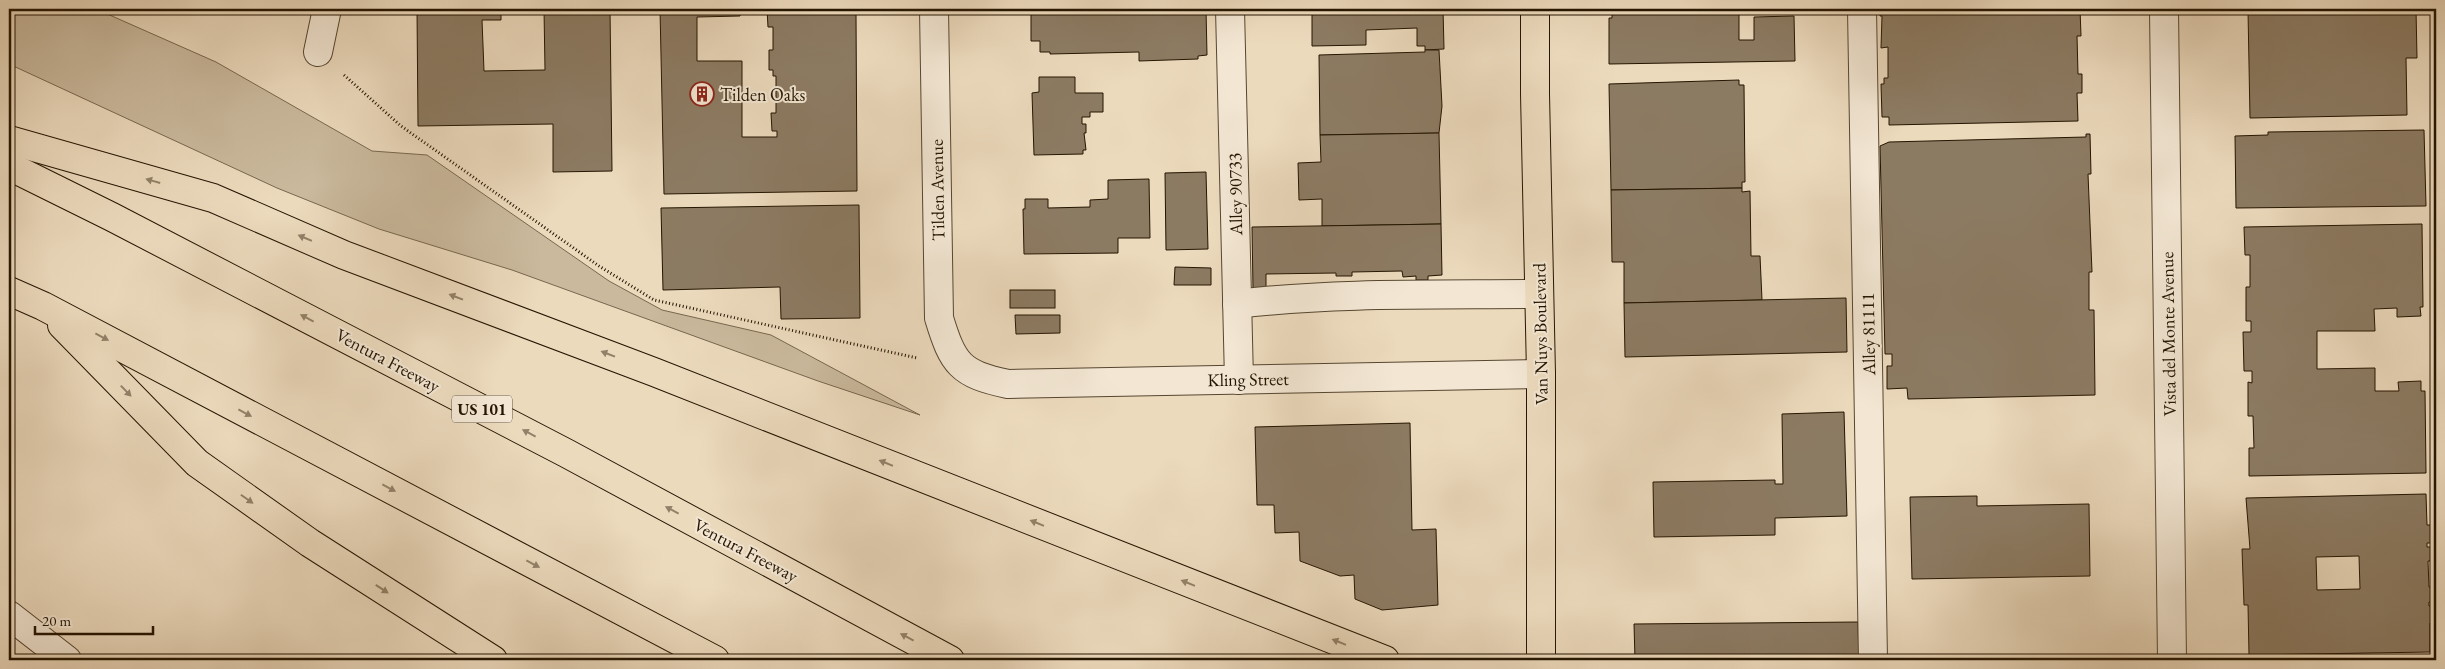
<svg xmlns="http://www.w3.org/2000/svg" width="2445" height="669" font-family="'EB Garamond',serif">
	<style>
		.green { fill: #cab99d; stroke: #77674f }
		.building { fill: #8c7b63; stroke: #241501; fill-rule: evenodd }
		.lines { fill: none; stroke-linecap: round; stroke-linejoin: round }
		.minor-casing { stroke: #564630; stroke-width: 30 }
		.major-casing { stroke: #241501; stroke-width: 30 }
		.highway-casing { stroke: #241501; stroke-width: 30 }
		.path { stroke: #241501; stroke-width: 3; stroke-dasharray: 1 2.5; stroke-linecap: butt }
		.minor { stroke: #f3e7d4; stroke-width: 28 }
		.major { stroke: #ecdabd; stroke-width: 28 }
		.highway { stroke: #ecdabd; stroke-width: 28 }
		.oneway { fill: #928168 }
		.labels { text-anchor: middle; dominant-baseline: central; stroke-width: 4; stroke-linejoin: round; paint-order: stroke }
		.shield { fill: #f3e7d4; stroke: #625440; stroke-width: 1 }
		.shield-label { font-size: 16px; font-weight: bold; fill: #241501 }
		.poi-label { font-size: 18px; fill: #241501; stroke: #f3e7d4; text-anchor: start }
		.street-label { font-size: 18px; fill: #241501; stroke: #f3e7d4 }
	</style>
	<rect width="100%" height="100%" fill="#ecdabd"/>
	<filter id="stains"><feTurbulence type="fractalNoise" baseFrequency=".004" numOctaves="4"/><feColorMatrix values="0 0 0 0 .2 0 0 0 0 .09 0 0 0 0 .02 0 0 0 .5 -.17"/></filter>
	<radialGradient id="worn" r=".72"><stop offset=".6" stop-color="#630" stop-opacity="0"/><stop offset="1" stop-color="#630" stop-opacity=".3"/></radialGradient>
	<path class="green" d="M 9,9 L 96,9 L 216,62 L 372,151 L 427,155 L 609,281 L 662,310 L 771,335 L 920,415 L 818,381 L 512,270 L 379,229 L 277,188 L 9,64 Z"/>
	<g class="building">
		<path d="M 417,9 L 501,9 L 501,20 L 482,20 L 484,71 L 545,70 L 544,9 L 610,9 L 612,171 L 553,172 L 553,124 L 418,126 Z"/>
		<path d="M 660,9 L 740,9 L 740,16 L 697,17 L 697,61 L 742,61 L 742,137 L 777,137 L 777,131 L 772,131 L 771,113 L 776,113 L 776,76 L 773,76 L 773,70 L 769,70 L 769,50 L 773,50 L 773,27 L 768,27 L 767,9 L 854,9 L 854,14 L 856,14 L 857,191 L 664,194 Z"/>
		<path d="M 1031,9 L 1206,9 L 1207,55 L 1198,56 L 1198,59 L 1139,61 L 1139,52 L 1050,54 L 1050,52 L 1040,52 L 1040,41 L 1031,41 Z"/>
		<path d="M 1292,9 L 1443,9 L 1444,49 L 1425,50 L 1425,46 L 1417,46 L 1417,28 L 1366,30 L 1366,45 L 1312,46 L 1312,12 L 1292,13 Z"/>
		<path d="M 1612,9 L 1739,9 L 1739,40 L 1754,40 L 1754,17 L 1794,16 L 1795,61 L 1609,64 L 1609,18 L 1612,18 Z"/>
		<path d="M 1880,9 L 2080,9 L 2081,36 L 2077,36 L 2078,74 L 2082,74 L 2082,93 L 2077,93 L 2078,121 L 1889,125 L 1889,117 L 1882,117 L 1881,84 L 1884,84 L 1884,78 L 1888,78 L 1888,47 L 1881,48 L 1882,16 L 1880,16 Z"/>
		<path d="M 2327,9 L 2416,9 L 2417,58 L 2406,58 L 2407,115 L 2250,118 L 2248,11 Z"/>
		<path d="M 1425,50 L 1439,50 L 1442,106 L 1439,133 L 1320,135 L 1319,55 L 1425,52 Z"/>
		<path d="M 1039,77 L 1075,77 L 1075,93 L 1103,93 L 1103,112 L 1090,112 L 1090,117 L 1082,117 L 1082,124 L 1086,124 L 1086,133 L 1084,133 L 1086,150 L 1083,150 L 1083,154 L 1034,155 L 1032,93 L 1039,92 Z"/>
		<path d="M 1739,80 L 1739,85 L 1744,85 L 1745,182 L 1742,182 L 1742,188 L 1611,190 L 1609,84 Z"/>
		<path d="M 2424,130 L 2426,206 L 2236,208 L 2235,136 L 2268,135 L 2268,132 Z"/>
		<path d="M 1439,133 L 1441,224 L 1322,226 L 1322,199 L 1299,200 L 1298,163 L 1321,162 L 1320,135 Z"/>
		<path d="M 2086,134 L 2090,134 L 2091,174 L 2088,174 L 2092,272 L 2089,272 L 2089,310 L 2094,310 L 2095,395 L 1908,399 L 1907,388 L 1887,389 L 1887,366 L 1892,366 L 1892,354 L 1885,354 L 1880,146 L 1889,142 L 2086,137 Z"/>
		<path d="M 1206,172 L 1208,249 L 1166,250 L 1165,173 Z"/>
		<path d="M 1149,179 L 1150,238 L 1118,238 L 1118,253 L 1024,254 L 1023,209 L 1025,209 L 1025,199 L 1048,199 L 1048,208 L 1090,207 L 1090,200 L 1108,199 L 1108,180 Z"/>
		<path d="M 1742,188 L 1742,192 L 1750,191 L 1751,256 L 1760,256 L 1762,300 L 1624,303 L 1624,262 L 1612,262 L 1611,190 Z"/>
		<path d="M 859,205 L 860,318 L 781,319 L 780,287 L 663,290 L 661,208 Z"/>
		<path d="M 1441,224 L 1442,275 L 1428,276 L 1428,280 L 1416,280 L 1416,276 L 1403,277 L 1402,271 L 1352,272 L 1352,276 L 1336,276 L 1336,273 L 1266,274 L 1266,288 L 1253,288 L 1252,227 Z"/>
		<path d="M 2422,224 L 2423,307 L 2420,307 L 2421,316 L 2397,317 L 2397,308 L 2374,309 L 2375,331 L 2317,331 L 2317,369 L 2375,368 L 2375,391 L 2399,391 L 2398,382 L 2421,381 L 2421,391 L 2425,391 L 2426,473 L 2249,476 L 2249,448 L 2254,448 L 2253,416 L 2248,416 L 2248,382 L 2252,383 L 2252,371 L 2244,371 L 2243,332 L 2251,332 L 2251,321 L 2246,321 L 2246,287 L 2250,287 L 2250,255 L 2245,255 L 2244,227 Z"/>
		<path d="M 1175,267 L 1211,268 L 1211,285 L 1174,285 Z"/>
		<rect x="1010" y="290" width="45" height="18"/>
		<path d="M 1846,298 L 1847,352 L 1625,357 L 1624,303 Z"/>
		<path d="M 1015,315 L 1060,315 L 1060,333 L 1016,334 Z"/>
		<path d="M 1844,412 L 1847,516 L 1775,518 L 1775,535 L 1654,537 L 1653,482 L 1775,480 L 1775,484 L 1783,484 L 1782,414 Z"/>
		<path d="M 1410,423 L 1412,530 L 1436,529 L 1438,605 L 1382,610 L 1355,599 L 1354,575 L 1340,576 L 1300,561 L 1299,532 L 1275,533 L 1274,505 L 1257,505 L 1255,427 Z"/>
		<path d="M 2426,494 L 2427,525 L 2431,525 L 2432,543 L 2427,543 L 2427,547 L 2434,547 L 2434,561 L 2428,561 L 2429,587 L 2434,587 L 2434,602 L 2429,602 L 2429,606 L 2433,606 L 2433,623 L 2430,623 L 2430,652 L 2249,655 L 2248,605 L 2244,605 L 2242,549 L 2250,549 L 2246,498 ZM 2359,556 L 2360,589 L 2317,590 L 2316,557 Z"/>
		<path d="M 1977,496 L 1977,506 L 2089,504 L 2090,576 L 1912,579 L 1910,497 Z"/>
		<path d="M 1858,622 L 1859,660 L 1635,660 L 1634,624 Z"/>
	</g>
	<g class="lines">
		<g class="minor-casing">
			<g id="minor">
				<path d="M 934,9 L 939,318 C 953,364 960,374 1008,384 L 1541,374"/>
				<path d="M 1230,9 L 1239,380"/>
				<path d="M 1862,9 L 1873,660"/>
				<path d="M 2164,9 L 2172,660"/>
				<path d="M 318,52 L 327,9"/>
				<path d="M 1237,304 C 1338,292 1438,295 1539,294"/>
				<path d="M 9,615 L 67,660"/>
			</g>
		</g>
		<g class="major-casing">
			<path id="major" d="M 1535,9 L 1535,94 L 1541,374 L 1541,660"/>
		</g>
		<g class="highway-casing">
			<g id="highway">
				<path d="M 9,140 L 213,198 L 344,255 L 654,372 L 1385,660"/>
				<path d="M 9,166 L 112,217 L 566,453 L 950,660"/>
				<path d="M 9,291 L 43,306 L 715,660"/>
				<path d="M 62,325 L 197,463 L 310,543 L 493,660"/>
			</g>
		</g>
		<path class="path" d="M 344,75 L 401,126 L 599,266 L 654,300 L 917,358"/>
		<use href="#minor" class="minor"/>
		<use href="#major" class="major"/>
		<use href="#highway" class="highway"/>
	</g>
	<defs><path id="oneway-solid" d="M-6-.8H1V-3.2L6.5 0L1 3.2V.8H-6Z" transform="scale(1.25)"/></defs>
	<g class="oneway">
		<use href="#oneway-solid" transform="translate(153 181) rotate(-164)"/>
		<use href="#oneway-solid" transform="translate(305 238) rotate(-157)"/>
		<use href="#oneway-solid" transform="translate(456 297) rotate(-159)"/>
		<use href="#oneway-solid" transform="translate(307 318) rotate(-152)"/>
		<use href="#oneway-solid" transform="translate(102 337) rotate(28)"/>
		<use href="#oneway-solid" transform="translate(608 354) rotate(-159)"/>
		<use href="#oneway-solid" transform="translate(126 391) rotate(46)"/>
		<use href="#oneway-solid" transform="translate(245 413) rotate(28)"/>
		<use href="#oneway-solid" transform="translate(529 433) rotate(-152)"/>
		<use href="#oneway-solid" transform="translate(886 463) rotate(-158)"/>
		<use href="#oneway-solid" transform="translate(389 488) rotate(28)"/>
		<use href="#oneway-solid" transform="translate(247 499) rotate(35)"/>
		<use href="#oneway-solid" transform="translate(672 510) rotate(-152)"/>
		<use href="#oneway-solid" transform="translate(1037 523) rotate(-158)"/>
		<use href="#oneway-solid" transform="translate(533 564) rotate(28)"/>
		<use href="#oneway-solid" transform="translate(1188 583) rotate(-158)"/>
		<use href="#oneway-solid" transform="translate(382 589) rotate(33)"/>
		<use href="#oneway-solid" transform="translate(907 637) rotate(-152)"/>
		<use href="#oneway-solid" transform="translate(1339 642) rotate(-158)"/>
	</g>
	<defs>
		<g id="building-ring" transform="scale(1.25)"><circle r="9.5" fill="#f3e7d4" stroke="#8f2418" stroke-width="1.5"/><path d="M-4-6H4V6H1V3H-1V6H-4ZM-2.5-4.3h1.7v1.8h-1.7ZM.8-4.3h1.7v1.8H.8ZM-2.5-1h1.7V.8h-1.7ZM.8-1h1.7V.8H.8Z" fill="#8f2418"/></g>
	</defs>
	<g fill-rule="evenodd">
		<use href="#building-ring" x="702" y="94"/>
	</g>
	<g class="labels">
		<rect class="shield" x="452" y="395.5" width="60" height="27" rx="4"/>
		<g class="shield-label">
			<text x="482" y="409">US 101</text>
		</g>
		<g class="poi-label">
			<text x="720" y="94">Tilden Oaks</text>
		</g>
		<g class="street-label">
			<text transform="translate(937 190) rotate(-91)">Tilden Avenue</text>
			<text transform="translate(1235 194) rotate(-91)">Alley 90733</text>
			<text transform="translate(1540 334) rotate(-91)">Van Nuys Boulevard</text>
			<text transform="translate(1868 334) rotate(-91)">Alley 81111</text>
			<text transform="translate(2168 334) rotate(-91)">Vista del Monte Avenue</text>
			<text transform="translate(388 360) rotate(28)">Ventura Freeway</text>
			<text transform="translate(1248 379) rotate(-1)">Kling Street</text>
			<text transform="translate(746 550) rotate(28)">Ventura Freeway</text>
		</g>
	</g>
	<rect width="2445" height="669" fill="none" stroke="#ecdabd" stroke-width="30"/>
	<rect x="10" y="10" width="2425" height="649" fill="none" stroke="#241501" stroke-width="2.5"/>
	<rect x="15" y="15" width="2415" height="639" fill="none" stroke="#241501"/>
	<path d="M35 626v8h118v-8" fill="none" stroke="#241501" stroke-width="2.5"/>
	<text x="42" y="626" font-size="15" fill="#241501" stroke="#f3e7d4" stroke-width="4" paint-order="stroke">20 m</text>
	<rect width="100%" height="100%" filter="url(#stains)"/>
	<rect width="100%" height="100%" fill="url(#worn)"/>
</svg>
